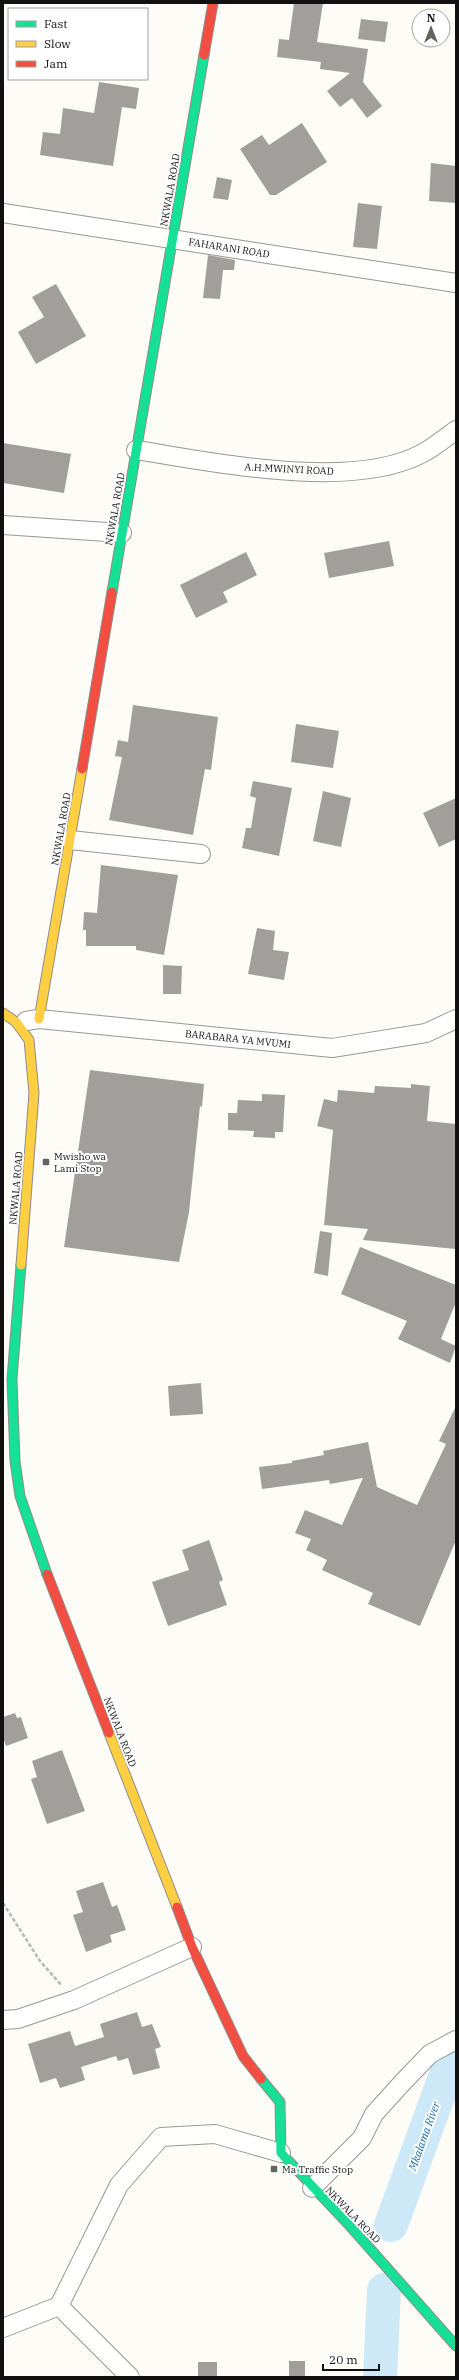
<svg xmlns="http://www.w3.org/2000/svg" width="459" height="2380" font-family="'IBM Plex Serif',serif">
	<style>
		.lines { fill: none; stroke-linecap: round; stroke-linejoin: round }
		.river { stroke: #cde8f7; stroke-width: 34 }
		.building { fill: #a19f9c }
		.street-casing { stroke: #979795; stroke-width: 20 }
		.fast-casing { stroke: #8e8d8b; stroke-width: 11 }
		.slow-casing { stroke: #8e8d8b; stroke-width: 11 }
		.jam-casing { stroke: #8e8d8b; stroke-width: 11 }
		.path { stroke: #b9b9b8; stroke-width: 2.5; stroke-dasharray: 4 2; stroke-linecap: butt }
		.street { stroke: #fffffe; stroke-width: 18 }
		.fast { stroke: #16e098; stroke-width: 9 }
		.slow { stroke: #ffcf43; stroke-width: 9 }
		.jam { stroke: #f24e42; stroke-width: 9 }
		.poi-dot { fill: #646362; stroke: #fff; stroke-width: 1.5 }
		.labels { text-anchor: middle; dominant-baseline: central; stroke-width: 4; stroke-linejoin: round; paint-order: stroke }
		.street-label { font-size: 10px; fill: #111; stroke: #fff }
		.poi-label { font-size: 10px; fill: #111; stroke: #fff; text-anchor: start }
		.water-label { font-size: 11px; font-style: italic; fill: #1768a6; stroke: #fff }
	</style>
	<rect width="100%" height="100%" fill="#fdfcf7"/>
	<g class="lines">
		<g class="river">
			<path d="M 391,2225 L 456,2047"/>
			<path d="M 380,2377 L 384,2290"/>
		</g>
	</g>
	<g class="building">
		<path d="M 294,3 L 323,3 L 317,42 L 368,49 L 363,82 L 382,106 L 367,118 L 352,98 L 340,107 L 327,91 L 350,73 L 320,69 L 321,62 L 277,57 L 279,39 L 289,40 Z"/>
		<path d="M 361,19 L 388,22 L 385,42 L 358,39 Z"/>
		<path d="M 99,82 L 139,88 L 136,109 L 122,107 L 113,166 L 40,155 L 43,132 L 60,134 L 63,108 L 94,113 Z"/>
		<path d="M 302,123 L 327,162 L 276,195 L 270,195 L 240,149 L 262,135 L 269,145 Z"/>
		<path d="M 431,163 L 456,166 L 456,203 L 429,201 Z"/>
		<path d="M 217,177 L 232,180 L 228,200 L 213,198 Z"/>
		<path d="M 358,203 L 382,206 L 377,249 L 353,247 Z"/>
		<path d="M 208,255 L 235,260 L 234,270 L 223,270 L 220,299 L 203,298 Z"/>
		<path d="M 56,284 L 86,336 L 36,364 L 18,332 L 44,317 L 32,297 Z"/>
		<path d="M 3,443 L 71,454 L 64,493 L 3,483 Z"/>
		<path d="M 389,541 L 394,566 L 329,578 L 324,553 Z"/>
		<path d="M 246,552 L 257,575 L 223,592 L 228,602 L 196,618 L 180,585 Z"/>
		<path d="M 133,705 L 218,717 L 211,770 L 205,769 L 193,835 L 109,820 L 122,757 L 115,756 L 118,740 L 128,742 Z"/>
		<path d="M 296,724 L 339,731 L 333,768 L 291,762 Z"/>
		<path d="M 253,781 L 292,788 L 279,856 L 242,848 L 246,828 L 251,828 L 256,798 L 250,796 Z"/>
		<path d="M 323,791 L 351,798 L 341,847 L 313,841 Z"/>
		<path d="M 456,798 L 456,839 L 439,847 L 423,813 Z"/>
		<path d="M 101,865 L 178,875 L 164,955 L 136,950 L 136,946 L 86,946 L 86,930 L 83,930 L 84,912 L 97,913 Z"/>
		<path d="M 257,928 L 275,931 L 273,950 L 289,952 L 284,980 L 248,974 Z"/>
		<path d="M 163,965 L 182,966 L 181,994 L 163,994 Z"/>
		<path d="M 90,1070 L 204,1084 L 202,1107 L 200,1106 L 189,1212 L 179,1262 L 64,1247 Z"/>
		<path d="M 411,1084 L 430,1086 L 427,1121 L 456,1124 L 456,1249 L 363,1240 L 368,1229 L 324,1225 L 333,1130 L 317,1126 L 324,1099 L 337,1102 L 338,1090 L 374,1093 L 375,1086 L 411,1088 Z"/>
		<path d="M 262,1094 L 285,1095 L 283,1132 L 275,1132 L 275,1138 L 253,1137 L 254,1131 L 228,1130 L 228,1113 L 237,1113 L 238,1100 L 262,1101 Z"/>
		<path d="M 320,1231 L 332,1233 L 328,1276 L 314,1273 Z"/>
		<path d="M 360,1247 L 456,1285 L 456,1302 L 441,1339 L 456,1346 L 450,1363 L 398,1339 L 407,1321 L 341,1294 Z"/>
		<path d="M 201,1383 L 203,1414 L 170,1416 L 168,1386 Z"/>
		<path d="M 456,1406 L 456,1540 L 420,1626 L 368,1604 L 373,1593 L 322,1570 L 327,1560 L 306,1550 L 311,1539 L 295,1533 L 305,1510 L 342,1525 L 363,1478 L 330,1484 L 329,1480 L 262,1489 L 259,1467 L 292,1463 L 292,1461 L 324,1455 L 323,1451 L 368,1442 L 377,1487 L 417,1505 L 446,1444 L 439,1441 Z"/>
		<path d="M 209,1540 L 223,1580 L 219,1582 L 227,1605 L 168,1626 L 152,1582 L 189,1570 L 182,1550 Z"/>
		<path d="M 15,1713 L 17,1718 L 21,1717 L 28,1738 L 6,1746 L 3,1737 L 3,1717 Z"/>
		<path d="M 62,1750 L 85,1811 L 47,1824 L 31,1779 L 37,1777 L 32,1761 Z"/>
		<path d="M 103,1882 L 112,1907 L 117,1905 L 126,1930 L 110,1935 L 112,1942 L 86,1952 L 73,1915 L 83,1912 L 76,1891 Z"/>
		<path d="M 137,2012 L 142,2027 L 152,2024 L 161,2047 L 155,2049 L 160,2068 L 133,2075 L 128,2058 L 118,2061 L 116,2056 L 81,2067 L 85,2080 L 60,2088 L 56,2078 L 40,2083 L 28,2044 L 70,2031 L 75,2046 L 104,2037 L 100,2024 Z"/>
		<rect x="289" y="2361" width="16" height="16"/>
		<rect x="198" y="2362" width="19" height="15"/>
	</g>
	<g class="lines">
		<g class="street-casing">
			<g id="street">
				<path d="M 3,213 L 456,283"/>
				<path d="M 136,450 C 213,462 350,491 421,454 C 433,448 445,438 456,430"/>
				<path d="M 3,525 L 122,533"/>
				<path d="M 70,840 L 201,854"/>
				<path d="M 26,1021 L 39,1019 L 332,1048 L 426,1033 L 456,1019"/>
				<path d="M 3,2020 L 18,2019 L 74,2000 L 192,1947"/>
				<path d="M 312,2188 L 362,2138 L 374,2114 L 403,2082 L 430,2054 L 456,2040"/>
				<path d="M 59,2306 L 130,2377"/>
				<path d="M 3,2328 L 59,2306 L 119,2185 L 161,2137 L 215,2134 L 281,2153"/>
			</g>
		</g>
		<g class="fast-casing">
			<g id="fast">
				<path d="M 112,592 L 204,55"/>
				<path d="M 21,1265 L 12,1379 L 15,1461 L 20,1496 L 47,1574"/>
				<path d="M 261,2079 L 280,2102 L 281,2153 L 350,2226 L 456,2346"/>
			</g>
		</g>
		<g class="slow-casing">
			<g id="slow">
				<path d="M 3,1013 L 16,1022 L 29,1040 L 34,1093 L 21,1265"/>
				<path d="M 39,1019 L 82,769"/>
				<path d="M 109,1733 L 177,1907"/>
			</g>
		</g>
		<g class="jam-casing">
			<g id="jam">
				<path d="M 204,55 L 213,3"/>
				<path d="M 82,769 L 112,592"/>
				<path d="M 47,1574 L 109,1733"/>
				<path d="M 177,1907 L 192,1947 L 243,2056 L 261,2079"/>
			</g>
		</g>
		<path class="path" d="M 3,1903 L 40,1961 L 62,1986"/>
		<use href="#street" class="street"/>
		<use href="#fast" class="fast"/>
		<use href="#slow" class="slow"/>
		<use href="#jam" class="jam"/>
	</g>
	<g class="poi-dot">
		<rect x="42" y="1158" width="8" height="8" rx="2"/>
		<rect x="270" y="2165" width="8" height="8" rx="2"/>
	</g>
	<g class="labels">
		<g class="street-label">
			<text transform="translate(170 190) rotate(-80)">NKWALA ROAD</text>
			<text transform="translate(229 248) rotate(9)">FAHARANI ROAD</text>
			<text transform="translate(289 469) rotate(3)">A.H.MWINYI ROAD</text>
			<text transform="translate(115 509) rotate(-80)">NKWALA ROAD</text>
			<text transform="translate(61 829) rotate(-80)">NKWALA ROAD</text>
			<text transform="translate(238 1039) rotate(6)">BARABARA YA MVUMI</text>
			<text transform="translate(16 1188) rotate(-85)">NKWALA ROAD</text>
			<text transform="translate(120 1732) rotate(69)">NKWALA ROAD</text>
			<text transform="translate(353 2215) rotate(46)">NKWALA ROAD</text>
		</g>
		<g class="poi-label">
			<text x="54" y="1156">Mwisho wa<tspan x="54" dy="12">Lami Stop</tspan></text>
			<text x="282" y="2169">Ma Traffic Stop</text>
		</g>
		<g class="water-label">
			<text transform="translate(424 2136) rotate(-70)">Mkalama River</text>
		</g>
	</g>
	<rect width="459" height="2380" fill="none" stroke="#111111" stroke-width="8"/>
	<rect x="8" y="8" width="140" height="72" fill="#ffffff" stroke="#a0a0a0"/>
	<rect x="16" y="21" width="20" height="6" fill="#16e098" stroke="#a0a0a0"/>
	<text x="44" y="28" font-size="12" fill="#111111">Fast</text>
	<rect x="16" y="41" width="20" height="6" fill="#ffcf43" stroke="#a0a0a0"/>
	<text x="44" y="48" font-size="12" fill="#111111">Slow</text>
	<rect x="16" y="61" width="20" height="6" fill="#f24e42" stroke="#a0a0a0"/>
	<text x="44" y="68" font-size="12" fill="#111111">Jam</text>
	<g transform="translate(431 28)"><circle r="19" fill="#ffffff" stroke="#a0a0a0"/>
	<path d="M0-3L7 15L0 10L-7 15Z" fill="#646362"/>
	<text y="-6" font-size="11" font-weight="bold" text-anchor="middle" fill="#111111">N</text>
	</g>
	<path d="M323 2364v6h56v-6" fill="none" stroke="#111111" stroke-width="2"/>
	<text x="329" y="2364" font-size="12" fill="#111111" stroke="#ffffff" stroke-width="3" paint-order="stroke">20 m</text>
</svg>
